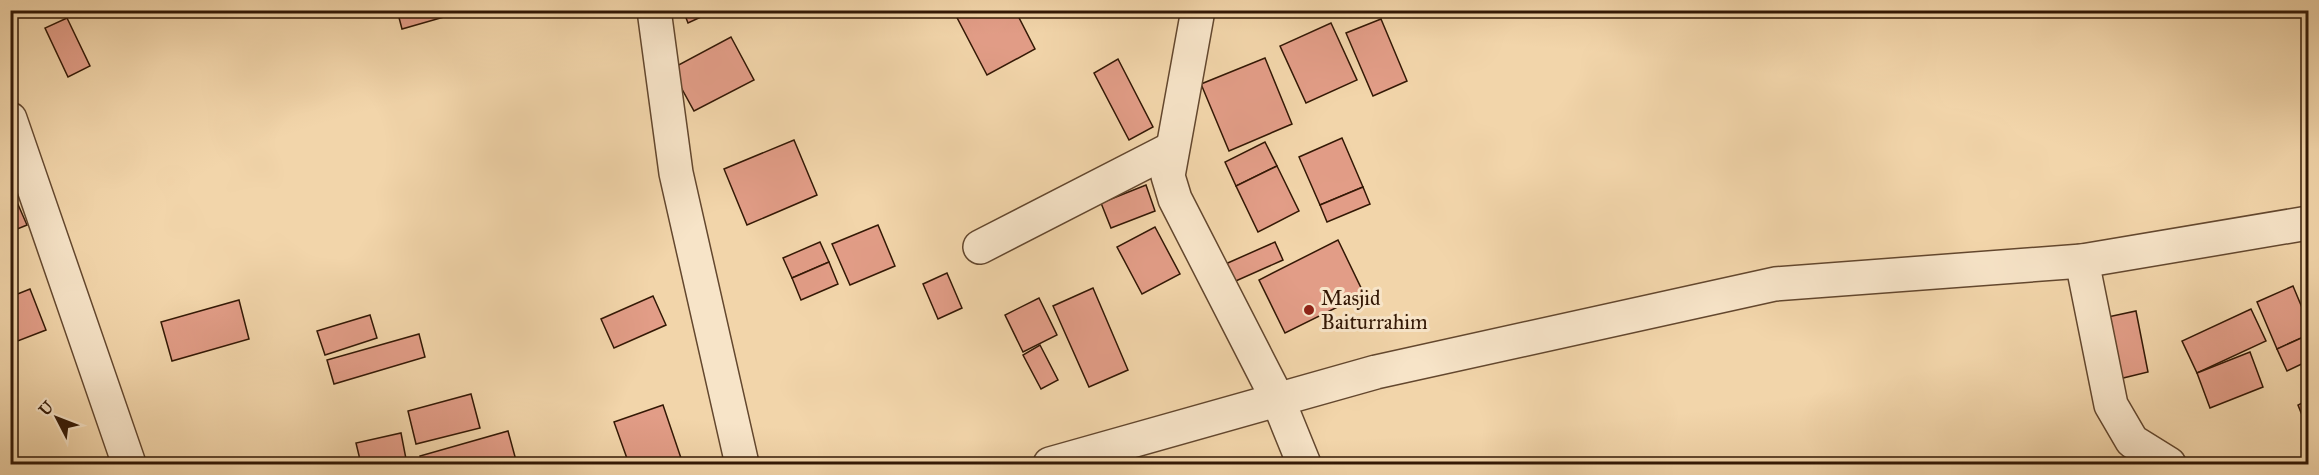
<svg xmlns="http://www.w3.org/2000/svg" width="2319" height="475" font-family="'IM FELL Great Primer',serif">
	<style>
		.building { fill: #e29d87; stroke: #331805; stroke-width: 1.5 }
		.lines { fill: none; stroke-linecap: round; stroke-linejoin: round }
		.minor-casing { stroke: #63472e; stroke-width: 36 }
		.minor { stroke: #f7e4c8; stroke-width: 33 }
		.poi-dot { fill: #8f2418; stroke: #f7e4c8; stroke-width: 2 }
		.labels { text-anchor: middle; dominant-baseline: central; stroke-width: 6; stroke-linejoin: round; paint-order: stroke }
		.poi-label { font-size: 21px; fill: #331805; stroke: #f7e4c8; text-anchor: start }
	</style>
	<rect width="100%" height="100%" fill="#f2d5aa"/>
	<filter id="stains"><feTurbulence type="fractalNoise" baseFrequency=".00333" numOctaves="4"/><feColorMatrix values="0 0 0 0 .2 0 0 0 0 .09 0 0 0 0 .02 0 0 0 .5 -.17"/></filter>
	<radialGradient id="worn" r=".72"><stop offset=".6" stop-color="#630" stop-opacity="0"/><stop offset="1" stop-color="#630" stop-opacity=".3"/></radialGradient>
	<g class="building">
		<path d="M 397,10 L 450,10 L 451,15 L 402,29 Z"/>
		<path d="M 683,10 L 716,10 L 688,23 Z"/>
		<path d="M 953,10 L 1015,10 L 1035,49 L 987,75 Z"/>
		<path d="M 67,18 L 90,66 L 68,77 L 45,28 Z"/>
		<path d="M 1381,19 L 1407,81 L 1373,96 L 1346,33 Z"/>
		<path d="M 1331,23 L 1357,80 L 1306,103 L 1280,46 Z"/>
		<path d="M 731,37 L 754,80 L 694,111 L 671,69 Z"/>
		<path d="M 1265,58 L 1292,124 L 1229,151 L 1201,84 Z"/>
		<path d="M 1118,59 L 1153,127 L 1129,140 L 1094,73 Z"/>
		<path d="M 1342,138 L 1363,187 L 1320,205 L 1299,157 Z"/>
		<path d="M 794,140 L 817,195 L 747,225 L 724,169 Z"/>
		<path d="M 1265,142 L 1277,166 L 1236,186 L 1225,162 Z"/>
		<path d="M 1277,166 L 1299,211 L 1258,232 L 1236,186 Z"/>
		<path d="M 1146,185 L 1155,211 L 1111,228 L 1101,203 Z"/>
		<path d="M 1363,187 L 1370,204 L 1327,222 L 1320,205 Z"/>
		<path d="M 13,193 L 27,225 L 10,232 L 10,195 Z"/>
		<path d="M 878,225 L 895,266 L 850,285 L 832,244 Z"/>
		<path d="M 1155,227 L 1180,274 L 1142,294 L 1117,247 Z"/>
		<path d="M 1338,240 L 1364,294 L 1285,333 L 1259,280 Z"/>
		<path d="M 820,242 L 829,262 L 792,278 L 783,258 Z"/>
		<path d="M 1275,242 L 1283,260 L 1229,284 L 1221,266 Z"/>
		<path d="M 829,262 L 838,284 L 801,300 L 792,278 Z"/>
		<path d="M 947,273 L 962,308 L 938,319 L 923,284 Z"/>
		<path d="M 2293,286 L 2308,322 L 2308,335 L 2277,349 L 2257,302 Z"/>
		<path d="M 1093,288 L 1128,370 L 1089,387 L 1053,306 Z"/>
		<path d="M 30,289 L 46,330 L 10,344 L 10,297 Z"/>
		<path d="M 653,296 L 666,325 L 614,348 L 601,319 Z"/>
		<path d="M 1039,298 L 1057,335 L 1023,352 L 1005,315 Z"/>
		<path d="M 239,300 L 249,339 L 172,361 L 161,322 Z"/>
		<path d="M 2251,309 L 2266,341 L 2197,373 L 2182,341 Z"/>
		<path d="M 2136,311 L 2148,372 L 2119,379 L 2103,318 Z"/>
		<path d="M 370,315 L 377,338 L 325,355 L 317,331 Z"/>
		<path d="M 419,334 L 425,357 L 334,384 L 327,360 Z"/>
		<path d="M 2308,335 L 2308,361 L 2287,371 L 2277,349 Z"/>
		<path d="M 1040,345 L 1058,380 L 1041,389 L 1023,355 Z"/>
		<path d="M 2250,352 L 2263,387 L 2210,408 L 2197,373 Z"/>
		<path d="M 471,394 L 480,428 L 416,444 L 408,411 Z"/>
		<path d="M 2308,400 L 2308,430 L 2298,405 Z"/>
		<path d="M 663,405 L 683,464 L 629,464 L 614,422 Z"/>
		<path d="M 508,431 L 517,464 L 422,464 L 420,456 Z"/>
		<path d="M 401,433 L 407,464 L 361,464 L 356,443 Z"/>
	</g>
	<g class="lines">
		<g class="minor-casing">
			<g id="minor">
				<path d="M 654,10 L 676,173 L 742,464"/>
				<path d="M 1198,10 L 1168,176 L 1175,199 L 1278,400 L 1304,464"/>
				<path d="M 10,119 L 129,464"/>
				<path d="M 980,247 L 1171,149"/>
				<path d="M 2082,261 L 2111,405 L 2132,441 L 2169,464"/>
				<path d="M 1050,464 L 1376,372 L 1775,284 L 2082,261 L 2308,223"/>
			</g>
		</g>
		<use href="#minor" class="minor"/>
	</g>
	<circle class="poi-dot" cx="1309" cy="310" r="6"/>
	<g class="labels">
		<g class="poi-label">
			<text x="1321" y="298">Masjid<tspan x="1321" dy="24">Baiturrahim</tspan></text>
		</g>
	</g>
	<rect width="2319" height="475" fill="none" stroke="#f2d5aa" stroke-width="36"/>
	<rect x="12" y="12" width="2295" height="451" fill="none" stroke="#331805" stroke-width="3"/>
	<rect x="18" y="18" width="2283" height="439" fill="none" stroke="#331805" stroke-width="1.5"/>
	<g transform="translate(57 418) rotate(312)" stroke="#f7e4c8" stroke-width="4.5" paint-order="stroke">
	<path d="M0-4.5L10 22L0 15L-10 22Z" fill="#331805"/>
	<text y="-9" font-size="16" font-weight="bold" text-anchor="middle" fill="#331805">U</text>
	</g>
	<rect width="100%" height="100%" filter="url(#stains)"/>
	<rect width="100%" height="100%" fill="url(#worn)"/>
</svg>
